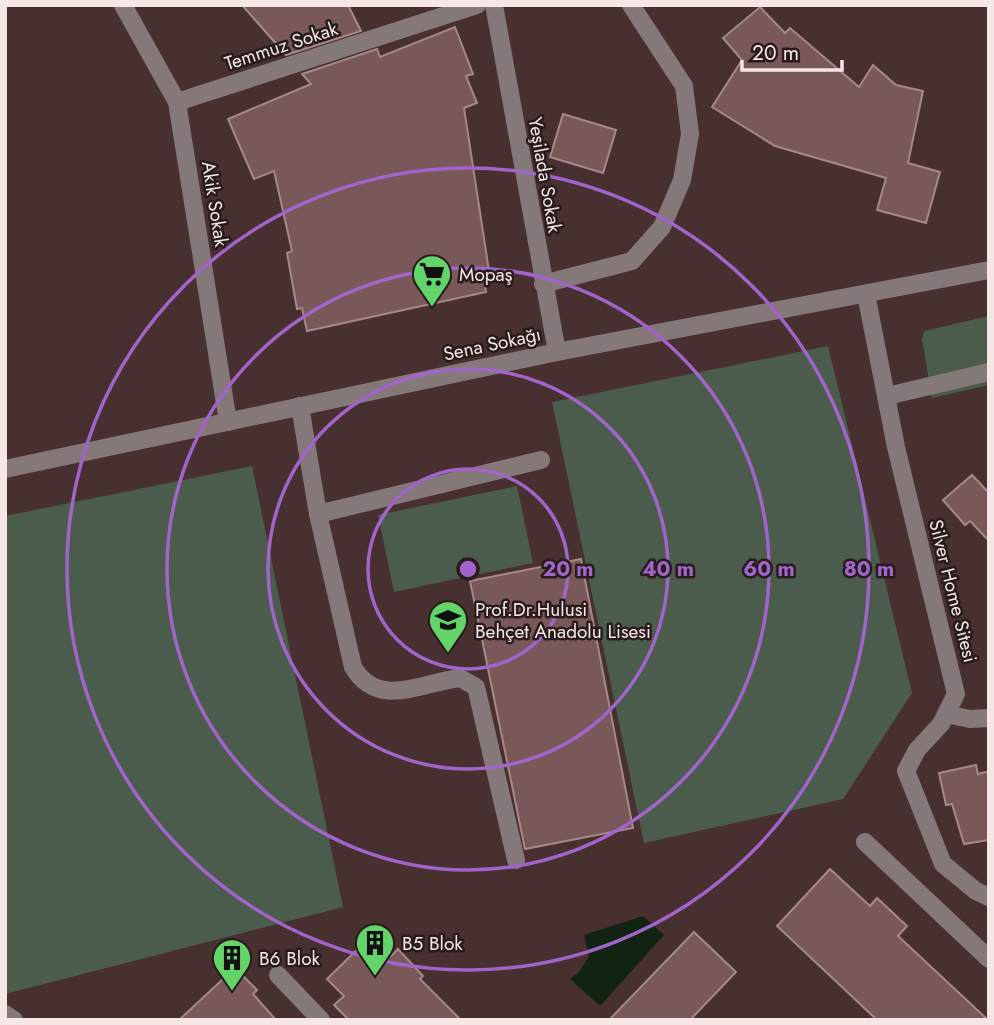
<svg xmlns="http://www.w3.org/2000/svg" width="994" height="1025" font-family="Jost,sans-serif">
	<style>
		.green { fill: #4c5c4c }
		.water { fill: #112412 }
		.building { fill: #795859; stroke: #a68888; stroke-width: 2 }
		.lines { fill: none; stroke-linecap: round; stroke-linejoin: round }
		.minor { stroke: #857878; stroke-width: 18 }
		.ring { fill: none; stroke: #a064cb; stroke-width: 3.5 }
		.labels { text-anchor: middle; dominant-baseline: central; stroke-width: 5; stroke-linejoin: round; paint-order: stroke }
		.street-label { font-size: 19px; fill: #f7e6e6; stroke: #271b1b }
		.poi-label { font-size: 19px; fill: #f7e6e6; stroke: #271b1b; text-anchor: start }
		.centre { fill: #a064cb; stroke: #271b1b; stroke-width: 3.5 }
		.ring-label { font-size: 21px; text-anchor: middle; font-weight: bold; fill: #a064cb; stroke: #271b1b; stroke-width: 5; stroke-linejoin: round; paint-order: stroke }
	</style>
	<rect width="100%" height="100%" fill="#482f30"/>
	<g class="green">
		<path d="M 989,316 L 989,385 L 932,398 L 922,339 L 924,331 Z"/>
		<path d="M 828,346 L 912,693 L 843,799 L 644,843 L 552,402 Z"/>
		<path d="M 252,466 L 343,907 L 5,994 L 5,516 Z"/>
		<path d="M 517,486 L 533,563 L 394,592 L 378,515 Z"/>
	</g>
	<path class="water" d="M 643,916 L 664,935 L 600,1006 L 570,979 L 579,972 L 589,956 L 584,935 Z"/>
	<g class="building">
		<path d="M 242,5 L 348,5 L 361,31 L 286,55 Z"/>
		<path d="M 760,7 L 785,33 L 790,28 L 859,87 L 873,65 L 896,85 L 923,91 L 908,163 L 940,172 L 926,223 L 877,210 L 886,178 L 775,146 L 712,107 L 742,60 L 723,38 Z"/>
		<path d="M 455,27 L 473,74 L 466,76 L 477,103 L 464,108 L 489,271 L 483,273 L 486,292 L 307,331 L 302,308 L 297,309 L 287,253 L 292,251 L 274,171 L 254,179 L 228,119 L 311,84 L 302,74 L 377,49 L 380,57 Z"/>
		<path d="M 563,114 L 616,130 L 603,173 L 550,157 Z"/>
		<path d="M 972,475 L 989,493 L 989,541 L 970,521 L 965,525 L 943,500 Z"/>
		<path d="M 581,559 L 633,828 L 525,849 L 470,581 Z"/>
		<path d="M 976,765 L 978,774 L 989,771 L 989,840 L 964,844 L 952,804 L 946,805 L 939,773 Z"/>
		<path d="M 830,869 L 870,906 L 877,898 L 907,926 L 898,936 L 988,1020 L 877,1020 L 777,926 Z"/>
		<path d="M 694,932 L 736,972 L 690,1020 L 609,1020 Z"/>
		<path d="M 371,936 L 391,956 L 398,949 L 423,976 L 420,979 L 461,1020 L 349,1020 L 334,1005 L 344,996 L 327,979 Z"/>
		<path d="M 235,968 L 257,990 L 253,994 L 276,1020 L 179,1020 Z"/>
	</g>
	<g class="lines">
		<g class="minor">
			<path d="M 123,5 L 177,102 L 228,422"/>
			<path d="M 494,5 L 557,352"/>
			<path d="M 177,102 L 477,5"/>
			<path d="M 543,284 L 632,261 L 662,227 L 682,180 L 690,134 L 684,86 L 631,5"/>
			<path d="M 866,294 L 896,447 L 956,694 L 941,724 L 917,750 L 906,771 L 943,864 L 976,891 L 989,897"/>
			<path d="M 887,396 L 989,372"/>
			<path d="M 300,406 L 318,514 L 353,667 C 378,710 422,682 460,678 L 476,687 L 516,860"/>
			<path d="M 5,469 L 557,352 L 989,270"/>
			<path d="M 318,514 L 541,460"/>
			<path d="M 946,714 L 970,719 L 989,718"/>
			<path d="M 865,842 L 989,959"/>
			<path d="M 278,975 L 321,1020"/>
			<path d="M 5,1014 L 14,1020"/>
		</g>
	</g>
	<g class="ring">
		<circle cx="468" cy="569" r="100"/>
		<circle cx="468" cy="569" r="200"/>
		<circle cx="468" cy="569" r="301"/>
		<circle cx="468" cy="569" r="401"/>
	</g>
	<defs>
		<g id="supermarket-pin" transform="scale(2.0125)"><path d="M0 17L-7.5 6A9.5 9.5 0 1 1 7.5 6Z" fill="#63d469" stroke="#271b1b"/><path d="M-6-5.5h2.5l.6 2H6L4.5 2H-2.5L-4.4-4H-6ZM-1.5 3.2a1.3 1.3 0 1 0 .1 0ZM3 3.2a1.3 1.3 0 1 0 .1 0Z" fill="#111"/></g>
		<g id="school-pin" transform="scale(2.0125)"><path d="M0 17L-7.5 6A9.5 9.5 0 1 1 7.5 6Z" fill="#63d469" stroke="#271b1b"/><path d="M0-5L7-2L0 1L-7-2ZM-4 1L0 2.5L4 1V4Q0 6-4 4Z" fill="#111"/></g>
		<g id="building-pin" transform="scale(2.0125)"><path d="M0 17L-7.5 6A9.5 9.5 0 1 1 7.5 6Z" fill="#63d469" stroke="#271b1b"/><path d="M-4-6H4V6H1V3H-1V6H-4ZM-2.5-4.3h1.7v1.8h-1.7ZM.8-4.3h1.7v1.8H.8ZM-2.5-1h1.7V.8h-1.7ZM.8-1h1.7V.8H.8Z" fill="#111"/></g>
	</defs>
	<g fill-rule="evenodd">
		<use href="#supermarket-pin" x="432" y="274"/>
		<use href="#school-pin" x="448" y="620"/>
		<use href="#building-pin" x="375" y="943"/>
		<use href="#building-pin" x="232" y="958"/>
	</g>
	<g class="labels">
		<g class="street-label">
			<text transform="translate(281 46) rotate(-18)">Temmuz Sokak</text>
			<text transform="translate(545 175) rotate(80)">Yeşilada Sokak</text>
			<text transform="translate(215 204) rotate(81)">Akik Sokak</text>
			<text transform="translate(492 344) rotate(-12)">Sena Sokağı</text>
			<text transform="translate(953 591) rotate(76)">Silver Home Sitesi</text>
		</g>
		<g class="poi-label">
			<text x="459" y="274">Mopaş</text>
			<text x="475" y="609">Prof.Dr.Hulusi<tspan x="475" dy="22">Behçet Anadolu Lisesi</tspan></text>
			<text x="402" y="943">B5 Blok</text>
			<text x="259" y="958">B6 Blok</text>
		</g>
	</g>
	<circle cx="468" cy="569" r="10" class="centre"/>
	<g class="ring-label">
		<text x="568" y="576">20 m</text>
		<text x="668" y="576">40 m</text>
		<text x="769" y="576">60 m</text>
		<text x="869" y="576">80 m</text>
	</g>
	<rect width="994" height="1025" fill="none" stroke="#f7e6e6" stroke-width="14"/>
	<path d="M742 60v10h100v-10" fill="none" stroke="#f7e6e6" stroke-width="3.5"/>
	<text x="752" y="60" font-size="21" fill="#f7e6e6" stroke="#271b1b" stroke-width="5" paint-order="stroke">20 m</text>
</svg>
